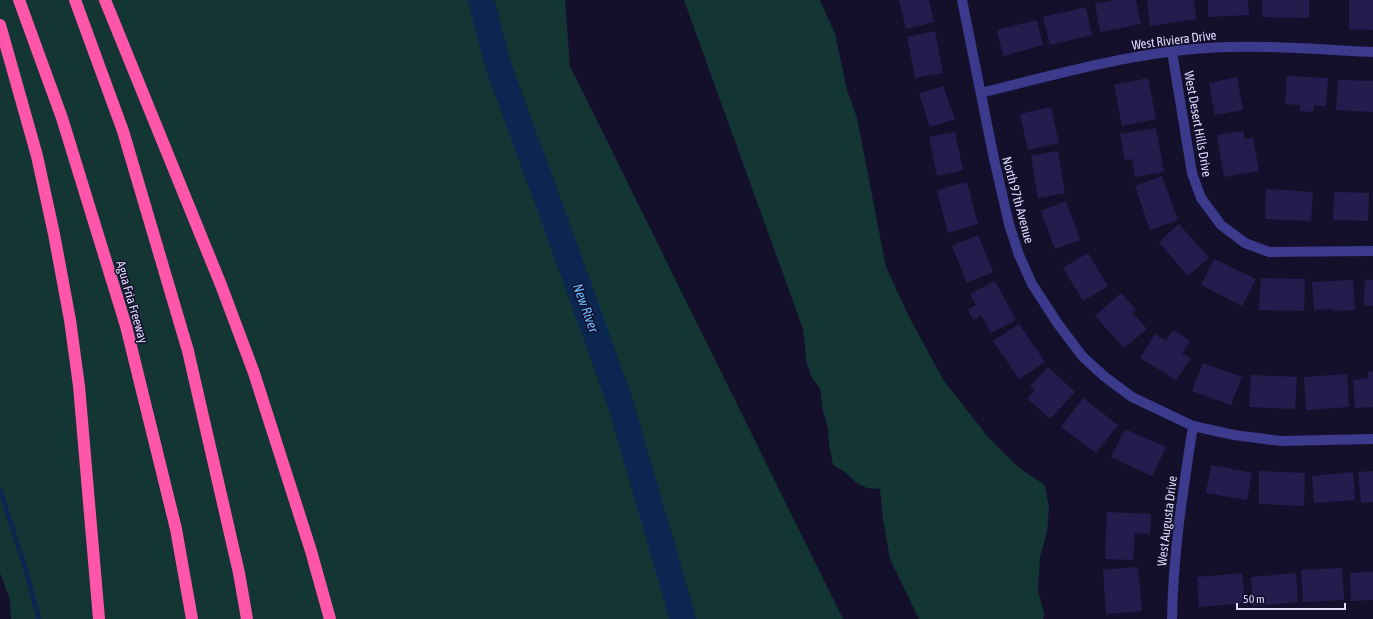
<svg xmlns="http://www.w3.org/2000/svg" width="1373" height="619" font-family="'Asap Condensed',sans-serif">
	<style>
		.green { fill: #133634 }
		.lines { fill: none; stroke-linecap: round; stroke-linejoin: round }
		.stream { stroke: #0b2650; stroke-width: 4.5 }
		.river { stroke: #0b2650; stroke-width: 26 }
		.building { fill: #251c4e }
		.minor { stroke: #3b3a8c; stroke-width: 10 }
		.motorway { stroke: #ff56ab; stroke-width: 12 }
		.labels { text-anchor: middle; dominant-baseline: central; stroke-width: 3; stroke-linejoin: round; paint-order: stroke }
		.street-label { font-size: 13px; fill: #dfdbff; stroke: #14102c }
		.water-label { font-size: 14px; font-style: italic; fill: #69bdff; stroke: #14102c }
	</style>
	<rect width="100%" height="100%" fill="#14102c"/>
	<g class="green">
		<path d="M 0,0 L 565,0 L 570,66 L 843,619 L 11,619 L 10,600 L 0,573 Z"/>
		<path d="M 684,0 L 820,0 L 835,34 L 847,90 L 857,118 L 886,267 L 909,317 L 944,381 L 988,437 L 1019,468 L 1045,485 L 1049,508 L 1047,532 L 1040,557 L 1038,590 L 1044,614 L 1043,619 L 919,619 L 890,559 L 883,519 L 880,489 L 867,488 L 857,483 L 845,472 L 833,465 L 829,444 L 828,428 L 823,411 L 820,388 L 812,378 L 807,365 L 803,329 Z"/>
	</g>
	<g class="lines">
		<path class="stream" d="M 0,489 L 26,571 L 39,619"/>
		<path class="river" d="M 481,0 L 499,68 L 550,207 L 621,405 L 683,619"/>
	</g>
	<g class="building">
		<path d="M 899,0 L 929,0 L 934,22 L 906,29 Z"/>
		<path d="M 1115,0 L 1136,0 L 1141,24 L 1100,32 L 1095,4 Z"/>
		<path d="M 1147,0 L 1194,0 L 1196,19 L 1150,26 Z"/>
		<path d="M 1208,0 L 1248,0 L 1249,15 L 1208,17 Z"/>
		<path d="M 1262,0 L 1309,0 L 1309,18 L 1262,17 Z"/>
		<path d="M 1349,0 L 1373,0 L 1373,30 L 1349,29 Z"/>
		<path d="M 1086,7 L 1092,35 L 1050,45 L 1043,17 Z"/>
		<path d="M 1037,20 L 1043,45 L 1003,56 L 997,30 Z"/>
		<path d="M 935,31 L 943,73 L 915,78 L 907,37 Z"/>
		<path d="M 1287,76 L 1328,78 L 1326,106 L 1314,106 L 1313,112 L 1300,111 L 1300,105 L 1285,104 Z"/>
		<path d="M 1237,77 L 1243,110 L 1215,115 L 1209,83 Z"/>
		<path d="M 1148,78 L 1156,119 L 1122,126 L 1114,85 Z"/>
		<path d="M 1338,80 L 1373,81 L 1373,112 L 1336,110 Z"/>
		<path d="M 943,86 L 955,119 L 930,127 L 919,94 Z"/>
		<path d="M 1051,107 L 1059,143 L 1028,150 L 1020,114 Z"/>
		<path d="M 1156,128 L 1164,172 L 1135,177 L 1132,159 L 1125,160 L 1120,134 Z"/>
		<path d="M 1244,131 L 1245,139 L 1253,138 L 1259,171 L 1224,177 L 1217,135 Z"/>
		<path d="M 955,132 L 963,170 L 937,176 L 929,137 Z"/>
		<path d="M 1058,151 L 1065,193 L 1038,198 L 1031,156 Z"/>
		<path d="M 1162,176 L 1178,220 L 1150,230 L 1135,186 Z"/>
		<path d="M 967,182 L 978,224 L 948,233 L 937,190 Z"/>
		<path d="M 1266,189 L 1313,192 L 1311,221 L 1265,219 Z"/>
		<path d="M 1334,192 L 1369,193 L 1368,221 L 1333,220 Z"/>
		<path d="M 1066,201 L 1080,240 L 1055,249 L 1041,211 Z"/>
		<path d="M 1179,224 L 1209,258 L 1188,276 L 1159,242 Z"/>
		<path d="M 978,235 L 993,272 L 967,283 L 952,246 Z"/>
		<path d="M 1088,253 L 1108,286 L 1083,301 L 1063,268 Z"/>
		<path d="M 1214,259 L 1256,279 L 1242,306 L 1201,285 Z"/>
		<path d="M 1261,278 L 1305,279 L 1304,311 L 1259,310 Z"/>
		<path d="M 1365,279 L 1373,280 L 1373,306 L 1364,305 Z"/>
		<path d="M 1353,280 L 1355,310 L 1333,311 L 1333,309 L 1314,310 L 1312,282 Z"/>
		<path d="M 995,281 L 1016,320 L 991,333 L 981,315 L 973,320 L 968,309 L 976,305 L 970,294 Z"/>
		<path d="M 1121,293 L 1136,310 L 1132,312 L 1147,329 L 1124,348 L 1095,316 Z"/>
		<path d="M 1019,324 L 1045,362 L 1019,379 L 993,341 Z"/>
		<path d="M 1173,330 L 1190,341 L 1182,353 L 1191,358 L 1176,380 L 1140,358 L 1155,334 L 1166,341 Z"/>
		<path d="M 1203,363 L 1242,377 L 1231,405 L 1192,391 Z"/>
		<path d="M 1048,367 L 1075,392 L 1050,419 L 1027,398 L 1035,390 L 1030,386 Z"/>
		<path d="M 1373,371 L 1373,407 L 1355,408 L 1353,380 L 1368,378 L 1368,372 Z"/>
		<path d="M 1347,374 L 1349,407 L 1306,410 L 1304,377 Z"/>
		<path d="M 1251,375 L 1297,377 L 1295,409 L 1249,407 Z"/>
		<path d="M 1083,398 L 1118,425 L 1096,453 L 1061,427 Z"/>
		<path d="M 1125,429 L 1166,447 L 1152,476 L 1111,457 Z"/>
		<path d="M 1211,465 L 1252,473 L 1247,500 L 1206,493 Z"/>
		<path d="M 1259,471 L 1305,473 L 1304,506 L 1259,504 Z"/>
		<path d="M 1373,471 L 1373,502 L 1361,503 L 1358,472 Z"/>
		<path d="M 1353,472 L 1355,500 L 1314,503 L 1312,476 Z"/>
		<path d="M 1107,512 L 1151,514 L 1150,534 L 1135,533 L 1133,560 L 1105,559 Z"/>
		<path d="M 1138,567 L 1142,611 L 1106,614 L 1103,570 Z"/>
		<path d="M 1342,568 L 1344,600 L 1303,602 L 1301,570 Z"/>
		<path d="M 1373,572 L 1373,600 L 1351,601 L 1350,573 Z"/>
		<path d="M 1242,573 L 1245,603 L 1199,607 L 1197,577 Z"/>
		<path d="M 1296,573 L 1298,602 L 1253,606 L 1251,577 Z"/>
	</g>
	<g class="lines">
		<g class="minor">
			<path d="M 962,0 L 994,159 L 1009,224 L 1019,255 L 1032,284 L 1058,324 L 1083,357 L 1105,377 L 1132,397 L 1193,426 L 1234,435 L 1281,441 L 1373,439"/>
			<path d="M 1172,52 L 1192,173 L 1201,198 L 1221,225 L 1245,243 L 1269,252 L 1373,251"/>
			<path d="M 981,93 C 1062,73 1144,49 1228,47 C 1276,45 1325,50 1373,52"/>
			<path d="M 1172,619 C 1173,554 1183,490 1193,426"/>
		</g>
		<g class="motorway">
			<path d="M 19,0 L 62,118 L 126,326 L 176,529 L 192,619"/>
			<path d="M 75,0 L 123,131 L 188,351 L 239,573 L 247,619"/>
			<path d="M 105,0 L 221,285 L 254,373 L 311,551 L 330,619"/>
			<path d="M 0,25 L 37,156 L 54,234 L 70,320 L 79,386 L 99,619"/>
		</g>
	</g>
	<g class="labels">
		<g class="street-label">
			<text transform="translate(1174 40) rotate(-7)">West Riviera Drive</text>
			<text transform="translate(1198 124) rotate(80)">West Desert Hills Drive</text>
			<text transform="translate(1018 200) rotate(75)">North 97th Avenue</text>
			<text transform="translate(132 302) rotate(74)">Agua Fria Freeway</text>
			<text transform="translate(1167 521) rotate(-83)">West Augusta Drive</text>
		</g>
		<g class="water-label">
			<text transform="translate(586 308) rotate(70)">New River</text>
		</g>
	</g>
	<path d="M1237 603v6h108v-6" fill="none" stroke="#dfdbff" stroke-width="2"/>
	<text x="1243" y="603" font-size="12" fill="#dfdbff" stroke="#14102c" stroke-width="3" paint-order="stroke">50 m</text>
</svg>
